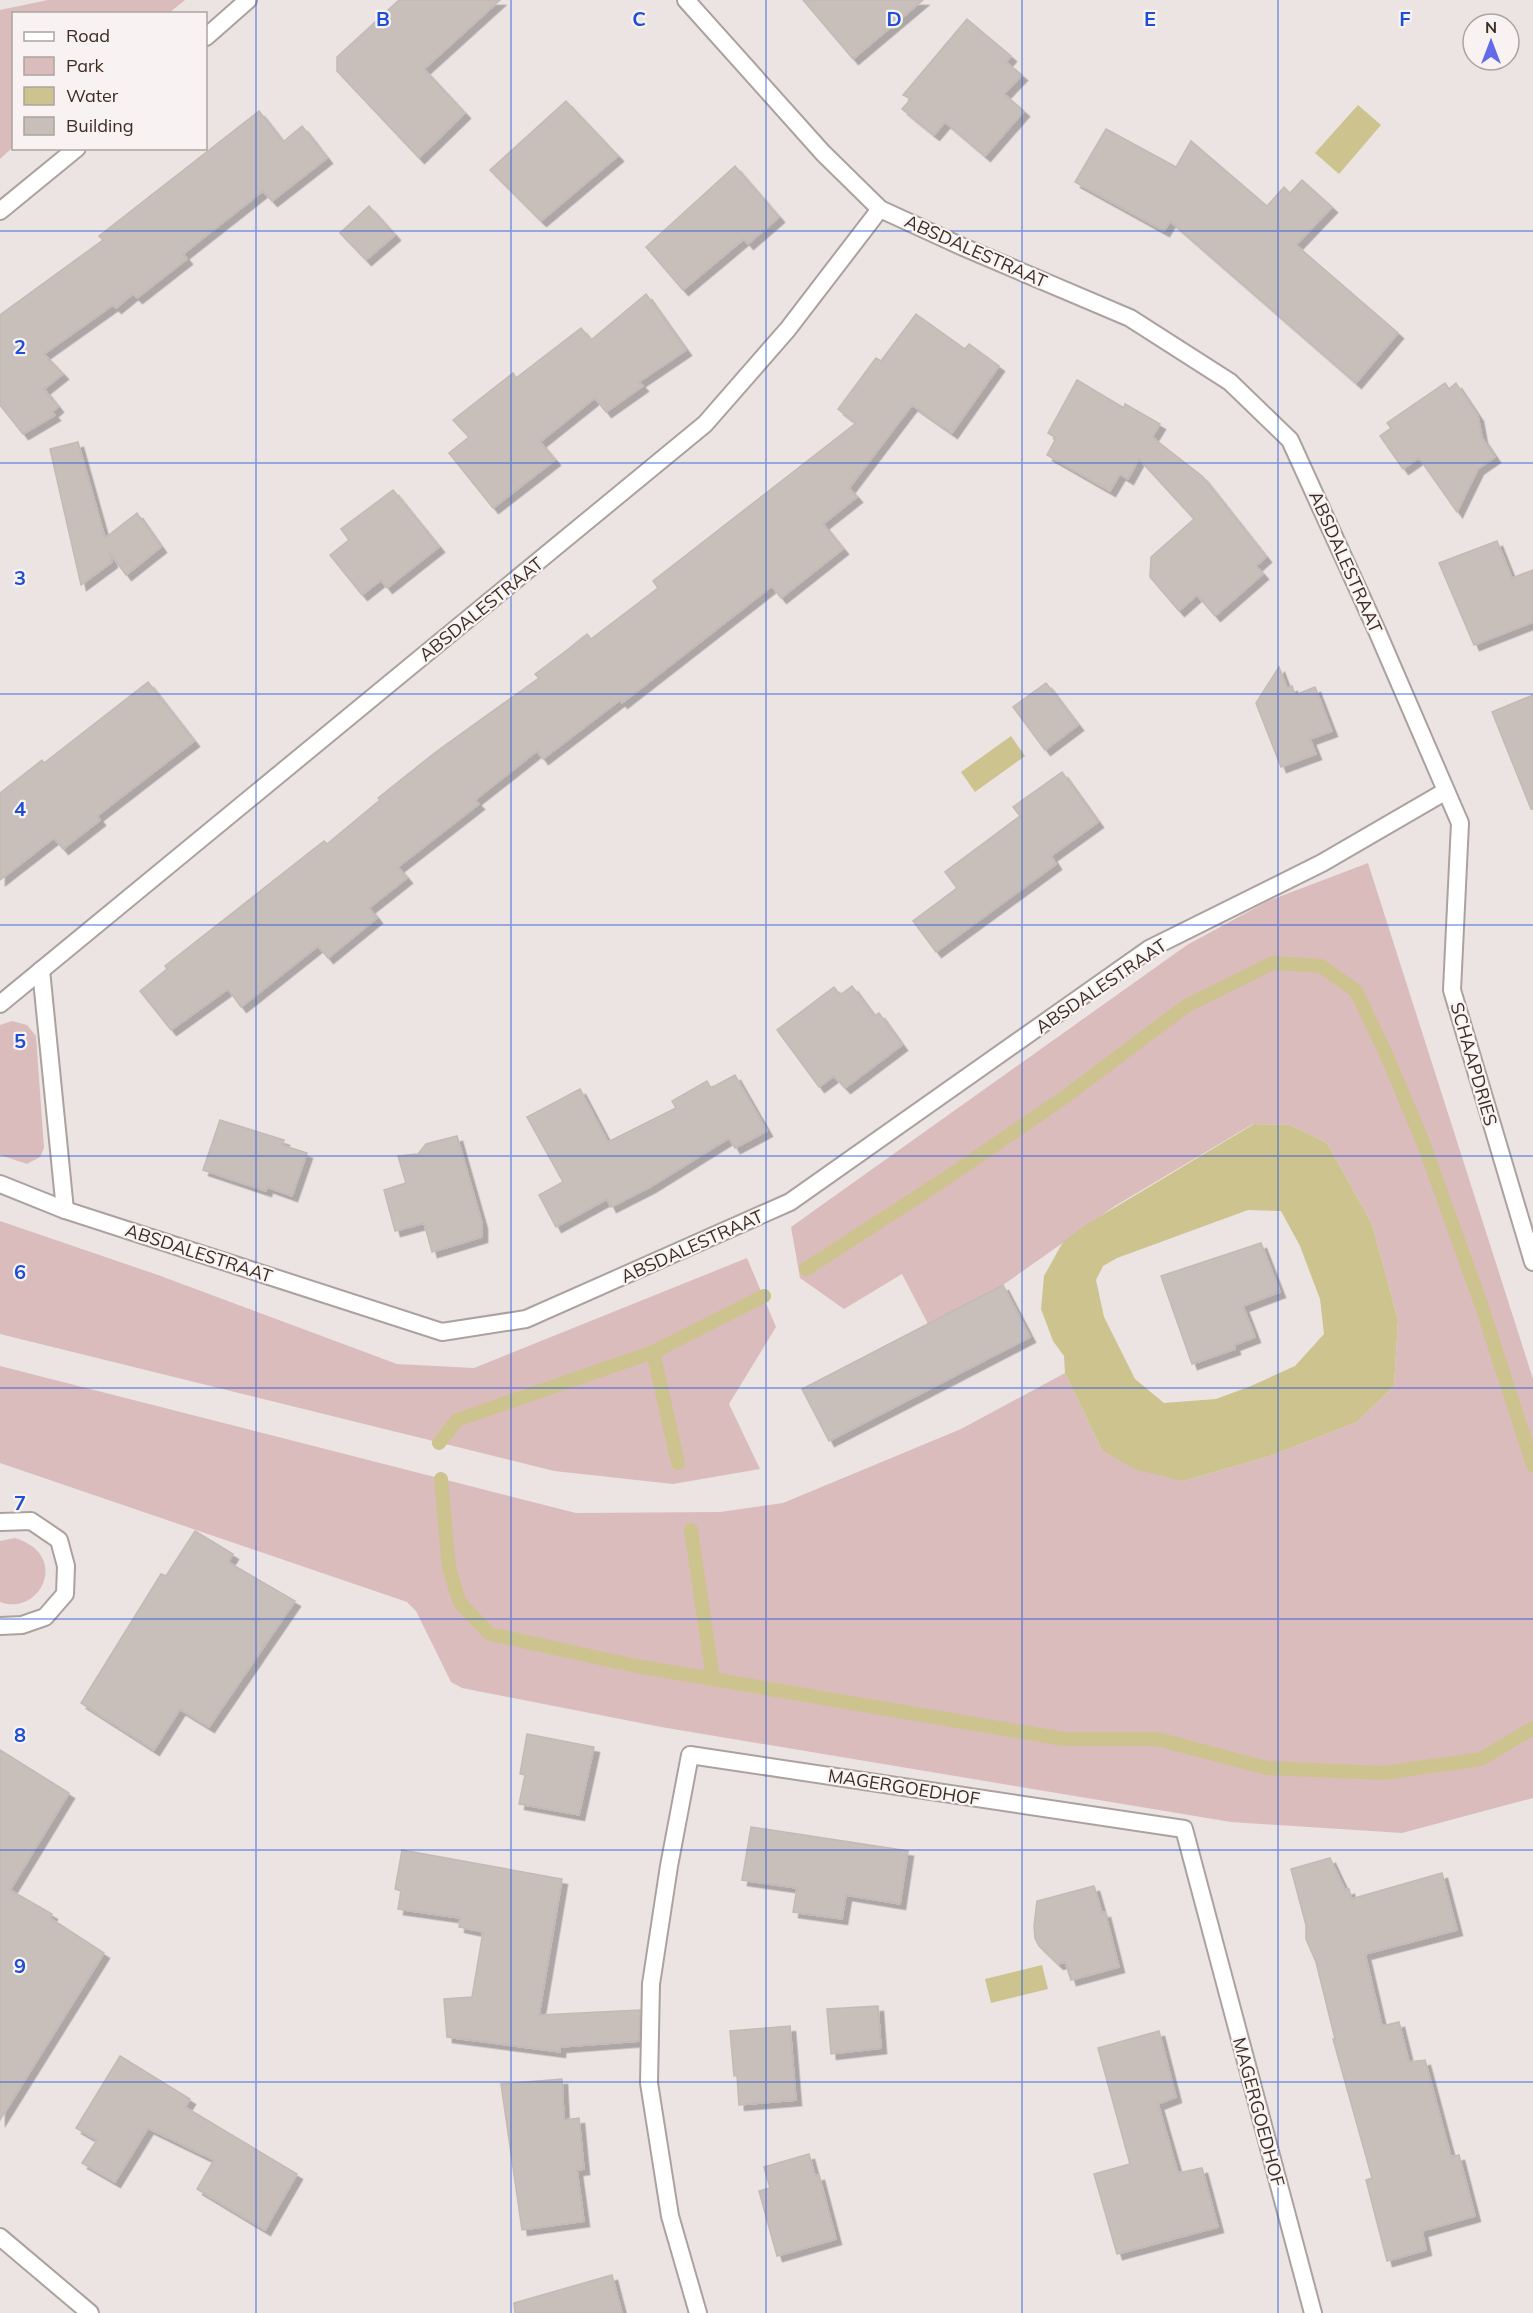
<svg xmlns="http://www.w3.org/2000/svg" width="1533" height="2313" font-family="Mulish,sans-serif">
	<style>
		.green { fill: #dbbcbd }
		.water { fill: #ccc38e; fill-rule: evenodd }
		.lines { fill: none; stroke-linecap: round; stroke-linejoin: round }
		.stream { stroke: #ccc38e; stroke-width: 14 }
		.building { fill: #c8bfba; stroke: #c4b9b5; stroke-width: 1.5; filter: url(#shadow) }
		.minor-casing { stroke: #aca29d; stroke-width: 20 }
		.minor { stroke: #fff; stroke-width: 16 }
		.grid { fill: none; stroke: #1d4ed8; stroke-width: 1.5; stroke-opacity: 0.55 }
		.labels { text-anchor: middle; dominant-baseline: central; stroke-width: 4.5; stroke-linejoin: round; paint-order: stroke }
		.street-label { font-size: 18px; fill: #3b2d23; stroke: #f8f3f2 }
		.grid-label { font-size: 20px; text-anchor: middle; font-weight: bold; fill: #1d4ed8; stroke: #f8f3f2; stroke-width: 4.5; stroke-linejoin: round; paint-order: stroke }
	</style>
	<defs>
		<filter id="shadow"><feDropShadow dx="5.5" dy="5.5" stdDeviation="0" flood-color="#0004"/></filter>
	</defs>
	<rect width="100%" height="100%" fill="#ebe4e2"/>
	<g class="green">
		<path d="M 48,0 L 185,0 L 169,13 L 14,14 L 13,147 L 0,159 L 0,10 Z"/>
		<path d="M 1368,863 L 1533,1379 L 1533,1798 L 1402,1833 L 1231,1822 L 661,1727 L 462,1688 L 451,1682 L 416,1611 L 407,1602 L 0,1463 L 0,1366 L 576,1513 L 720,1512 L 783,1503 L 961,1429 L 1065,1373 L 1102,1450 L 1183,1481 L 1270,1456 L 1357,1422 L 1394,1386 L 1398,1320 L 1372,1224 L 1327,1143 L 1290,1125 L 1253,1124 L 1115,1206 L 1003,1285 L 928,1324 L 902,1274 L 844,1309 L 800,1278 L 791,1227 L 1187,945 L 1268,901 Z"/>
		<path d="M 12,1021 L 27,1025 L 36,1036 L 44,1148 L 40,1157 L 27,1164 L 0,1155 L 0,1025 Z"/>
		<path d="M 0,1221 L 158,1275 L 397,1364 L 474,1368 L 747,1258 L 776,1327 L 729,1404 L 760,1469 L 673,1484 L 554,1471 L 0,1334 Z"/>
		<path d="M 15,1538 C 71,1555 40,1617 0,1602 L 0,1541 Z"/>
	</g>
	<g class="water">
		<path d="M 1358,105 L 1381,125 L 1339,174 L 1315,153 Z"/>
		<path d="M 1011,736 L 1025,756 L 975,792 L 961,772 Z"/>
		<path d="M 1254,1124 L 1290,1125 L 1327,1143 L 1372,1224 L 1398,1320 L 1394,1386 L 1357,1422 L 1270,1456 L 1183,1481 L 1134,1469 L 1102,1450 L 1065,1373 L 1064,1356 L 1053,1341 L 1041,1309 L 1044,1276 L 1063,1242 L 1084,1226 ZM 1248,1210 L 1281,1211 L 1300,1246 L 1320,1299 L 1324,1334 L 1295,1366 L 1251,1386 L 1216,1399 L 1164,1403 L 1135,1379 L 1104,1317 L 1096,1280 L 1103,1266 L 1117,1258 Z"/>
		<path d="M 1042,1965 L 1048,1989 L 991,2003 L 985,1979 Z"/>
	</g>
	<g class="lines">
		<g class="stream">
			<path d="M 806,1269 L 942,1181 L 1062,1099 L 1186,1006 L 1273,963 L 1321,966 L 1356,991 L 1386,1054 L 1423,1142 L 1481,1304 L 1533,1465"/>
			<path d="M 653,1352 L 678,1463"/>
			<path d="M 439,1443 L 457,1420 L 653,1352 L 764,1296"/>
			<path d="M 441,1479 L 449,1568 L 460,1603 L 490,1634 L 636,1666 L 1063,1739 L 1157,1739 L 1267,1768 L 1383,1773 L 1481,1759 L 1533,1728"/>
			<path d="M 691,1530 L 713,1679"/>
		</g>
	</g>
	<g class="building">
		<path d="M 399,0 L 500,0 L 424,69 L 465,113 L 419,158 L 337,71 L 337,57 Z"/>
		<path d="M 803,0 L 923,0 L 853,59 Z"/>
		<path d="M 967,19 L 1011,56 L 1006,62 L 1022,75 L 1004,94 L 1024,111 L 985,156 L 945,122 L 934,135 L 902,109 L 911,99 L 903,95 Z"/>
		<path d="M 566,101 L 618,156 L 541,221 L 490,170 Z"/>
		<path d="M 259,111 L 283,142 L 302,126 L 327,158 L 272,201 L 263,191 L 183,254 L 187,259 L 137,298 L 133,294 L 116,308 L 113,305 L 44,354 L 63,374 L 44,389 L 58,407 L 52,412 L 55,415 L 23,434 L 0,405 L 0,315 L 103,240 L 99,236 Z"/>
		<path d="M 1106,129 L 1176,167 L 1191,141 L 1267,206 L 1284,187 L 1290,193 L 1302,180 L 1332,207 L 1296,245 L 1398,333 L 1356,383 L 1170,221 L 1164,231 L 1075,182 Z"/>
		<path d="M 735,166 L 779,217 L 748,244 L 744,239 L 683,290 L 646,247 Z"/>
		<path d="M 369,206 L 395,235 L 366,260 L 340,233 Z"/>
		<path d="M 646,294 L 686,350 L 639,382 L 643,386 L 606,412 L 595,398 L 540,442 L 555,460 L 493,508 L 449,453 L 469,437 L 453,420 L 513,373 L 516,378 L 581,328 L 591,340 Z"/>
		<path d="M 916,314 L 965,349 L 969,344 L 999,366 L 952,433 L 912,405 L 849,488 L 857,497 L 823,524 L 843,549 L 781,598 L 772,586 L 622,703 L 620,700 L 543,759 L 537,751 L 475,800 L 479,804 L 398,867 L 407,878 L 369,908 L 377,918 L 328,958 L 318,946 L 241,1007 L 228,989 L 171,1030 L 140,991 L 167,969 L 165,966 L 324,841 L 327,844 L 380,800 L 378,798 L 437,751 L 539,678 L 535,674 L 567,650 L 587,634 L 591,639 L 658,588 L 653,581 L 856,423 L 838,409 L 876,358 L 881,361 Z"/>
		<path d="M 1077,380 L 1124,408 L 1125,404 L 1160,424 L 1152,437 L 1202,476 L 1266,557 L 1256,566 L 1263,574 L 1215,616 L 1197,595 L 1179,611 L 1150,577 L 1151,557 L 1194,519 L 1139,459 L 1128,479 L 1120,474 L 1110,491 L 1047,455 L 1056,438 L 1048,433 Z"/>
		<path d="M 1445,383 L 1449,389 L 1456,383 L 1478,416 L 1482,438 L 1495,457 L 1478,469 L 1457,512 L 1419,458 L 1403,469 L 1380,436 L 1391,428 L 1387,423 Z"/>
		<path d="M 78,442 L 105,538 L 137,513 L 161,547 L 126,575 L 109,552 L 112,562 L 81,585 L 50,449 Z"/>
		<path d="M 393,490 L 439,547 L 387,588 L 381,580 L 362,595 L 330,555 L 349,540 L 341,529 Z"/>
		<path d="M 1497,541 L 1512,578 L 1533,570 L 1533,622 L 1474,645 L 1439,563 Z"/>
		<path d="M 1279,667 L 1287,688 L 1292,686 L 1295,695 L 1315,687 L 1332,731 L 1310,739 L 1316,754 L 1281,767 L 1256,703 Z"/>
		<path d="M 148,682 L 194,741 L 97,816 L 100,820 L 63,849 L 54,838 L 0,880 L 0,793 L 42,760 L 44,763 Z"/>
		<path d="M 1046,683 L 1078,725 L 1045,750 L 1013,707 Z"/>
		<path d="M 1533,695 L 1533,809 L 1531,809 L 1492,712 Z"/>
		<path d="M 1062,772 L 1098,822 L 1051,856 L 1056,864 L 936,952 L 913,921 L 957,888 L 945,872 L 1020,816 L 1013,807 Z"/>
		<path d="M 852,986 L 874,1016 L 879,1013 L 902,1045 L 845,1088 L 834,1076 L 819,1087 L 777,1030 L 834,987 L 840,995 Z"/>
		<path d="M 735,1075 L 767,1131 L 735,1148 L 729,1138 L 650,1187 L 611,1207 L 607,1199 L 556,1227 L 539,1195 L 563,1182 L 527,1117 L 580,1089 L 608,1142 L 676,1108 L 672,1101 L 707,1081 L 711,1088 Z"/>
		<path d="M 220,1120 L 284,1140 L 282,1145 L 307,1153 L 292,1196 L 267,1187 L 266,1191 L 203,1170 Z"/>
		<path d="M 457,1136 L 482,1223 L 482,1237 L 432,1252 L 424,1223 L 395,1231 L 384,1190 L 406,1183 L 398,1156 L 418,1154 L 426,1144 Z"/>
		<path d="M 1261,1243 L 1280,1292 L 1243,1306 L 1255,1337 L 1234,1345 L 1235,1349 L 1192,1364 L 1161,1276 Z"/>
		<path d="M 1003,1285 L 1030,1337 L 829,1441 L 802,1389 Z"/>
		<path d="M 195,1531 L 233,1554 L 228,1562 L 295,1601 L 209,1727 L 180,1709 L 154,1750 L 81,1703 L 161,1574 L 166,1576 Z"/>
		<path d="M 527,1734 L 594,1747 L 579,1815 L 519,1804 L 525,1775 L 520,1774 Z"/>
		<path d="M 0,1750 L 69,1793 L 10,1890 L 52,1914 L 50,1918 L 104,1953 L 0,2120 Z"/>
		<path d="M 751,1827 L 908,1851 L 900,1904 L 846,1895 L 842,1919 L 793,1912 L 797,1888 L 742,1880 Z"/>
		<path d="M 402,1850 L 562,1879 L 539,2015 L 640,2010 L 639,2041 L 560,2047 L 560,2052 L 447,2037 L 444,1999 L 472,1997 L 483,1932 L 459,1927 L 460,1918 L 398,1909 L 401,1891 L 395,1889 Z"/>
		<path d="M 1330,1858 L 1345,1890 L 1349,1889 L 1351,1899 L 1442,1873 L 1457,1930 L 1365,1954 L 1382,2026 L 1399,2022 L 1409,2062 L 1425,2060 L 1451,2157 L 1459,2155 L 1475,2216 L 1422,2231 L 1426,2250 L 1387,2261 L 1366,2180 L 1372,2178 L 1333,2039 L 1335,2039 L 1316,1962 L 1306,1939 L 1306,1925 L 1291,1869 Z"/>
		<path d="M 1094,1886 L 1102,1913 L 1105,1912 L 1119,1967 L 1071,1980 L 1065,1962 L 1058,1964 L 1039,1946 L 1035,1938 L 1034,1926 L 1037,1901 Z"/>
		<path d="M 878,2006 L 881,2048 L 831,2054 L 827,2009 Z"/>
		<path d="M 790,2026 L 796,2100 L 739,2105 L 737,2075 L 734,2076 L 730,2031 Z"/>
		<path d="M 1159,2031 L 1176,2097 L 1158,2104 L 1178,2173 L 1202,2168 L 1218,2227 L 1117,2254 L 1094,2174 L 1130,2164 L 1098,2048 Z"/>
		<path d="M 120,2056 L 190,2099 L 185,2107 L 297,2174 L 265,2230 L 197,2189 L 214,2160 L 148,2128 L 115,2182 L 82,2163 L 97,2140 L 76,2128 Z"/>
		<path d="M 562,2079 L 564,2120 L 579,2118 L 584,2169 L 577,2170 L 584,2221 L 522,2230 L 501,2084 Z"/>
		<path d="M 809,2154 L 815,2176 L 819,2175 L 836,2239 L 777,2256 L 759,2191 L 770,2188 L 764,2167 Z"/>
		<path d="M 612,2275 L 622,2313 L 515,2313 L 514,2303 Z"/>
	</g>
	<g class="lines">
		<g class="minor-casing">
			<g id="minor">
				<path d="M 686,0 L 823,153 L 880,209 L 963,247 L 1130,318 L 1230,382 L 1290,440 L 1377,631 L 1460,823 L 1452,990 L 1533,1262"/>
				<path d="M 206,37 L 248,0"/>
				<path d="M 0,211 L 77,148"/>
				<path d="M 41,970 L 65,1210"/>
				<path d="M 0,1004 L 705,424 L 788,329 L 880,209"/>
				<path d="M 0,1184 L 65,1210 L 442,1332 L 526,1319 L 790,1202 L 1149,949 L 1322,863 L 1446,791"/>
				<path d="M 0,1522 L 31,1521 L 59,1540 L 66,1566 L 65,1594 L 45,1617 L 22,1625 L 0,1626"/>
				<path d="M 0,2237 L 90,2313"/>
				<path d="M 698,2313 L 670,2216 L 649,2083 L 651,1984 L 669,1866 L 690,1755 L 1184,1829 L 1313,2313"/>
			</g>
		</g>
		<use href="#minor" class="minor"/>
	</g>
	<path class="grid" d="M 256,0 L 256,2313M 511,0 L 511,2313M 766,0 L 766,2313M 1022,0 L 1022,2313M 1278,0 L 1278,2313M 0,231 L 1533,231M 0,463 L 1533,463M 0,694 L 1533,694M 0,925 L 1533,925M 0,1156 L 1533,1156M 0,1388 L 1533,1388M 0,1619 L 1533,1619M 0,1850 L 1533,1850M 0,2082 L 1533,2082"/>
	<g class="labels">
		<g class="street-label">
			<text transform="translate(976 251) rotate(24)">ABSDALESTRAAT</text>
			<text transform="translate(1346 562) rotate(66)">ABSDALESTRAAT</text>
			<text transform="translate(481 609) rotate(-39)">ABSDALESTRAAT</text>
			<text transform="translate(1101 986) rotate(-34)">ABSDALESTRAAT</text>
			<text transform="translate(1474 1064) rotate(74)">SCHAAPDRIES</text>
			<text transform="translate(692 1246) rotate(-24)">ABSDALESTRAAT</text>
			<text transform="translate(199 1253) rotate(18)">ABSDALESTRAAT</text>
			<text transform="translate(904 1787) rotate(9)">MAGERGOEDHOF</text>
			<text transform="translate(1259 2112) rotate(75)">MAGERGOEDHOF</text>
		</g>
	</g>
	<g class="grid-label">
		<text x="383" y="26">B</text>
		<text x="639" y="26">C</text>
		<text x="894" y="26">D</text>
		<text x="1150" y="26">E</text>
		<text x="1405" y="26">F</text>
		<text x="20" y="354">2</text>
		<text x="20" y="585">3</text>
		<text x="20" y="816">4</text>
		<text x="20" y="1048">5</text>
		<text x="20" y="1279">6</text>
		<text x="20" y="1510">7</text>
		<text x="20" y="1742">8</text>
		<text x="20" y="1973">9</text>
	</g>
	<rect x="12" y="12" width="195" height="138" fill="#f8f3f2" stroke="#aca49f" stroke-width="1.5"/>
	<rect x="24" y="32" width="30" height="9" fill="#ffffff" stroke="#aca49f" stroke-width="1.5"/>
	<text x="66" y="42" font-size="18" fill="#3b2d23">Road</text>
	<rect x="24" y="57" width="30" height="18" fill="#dbbcbd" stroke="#aca49f" stroke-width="1.5"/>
	<text x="66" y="72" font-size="18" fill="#3b2d23">Park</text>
	<rect x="24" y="87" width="30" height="18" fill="#ccc38e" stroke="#aca49f" stroke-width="1.5"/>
	<text x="66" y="102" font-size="18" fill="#3b2d23">Water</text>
	<rect x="24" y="117" width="30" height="18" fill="#c8bfba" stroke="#aca49f" stroke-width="1.5"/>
	<text x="66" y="132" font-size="18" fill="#3b2d23">Building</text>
	<g transform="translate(1491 42)"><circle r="28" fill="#f8f3f2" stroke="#aca49f" stroke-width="1.5"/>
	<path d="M0-4.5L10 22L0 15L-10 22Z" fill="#636ae7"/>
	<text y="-9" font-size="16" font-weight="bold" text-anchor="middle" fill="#3b2d23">N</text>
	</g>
</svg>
